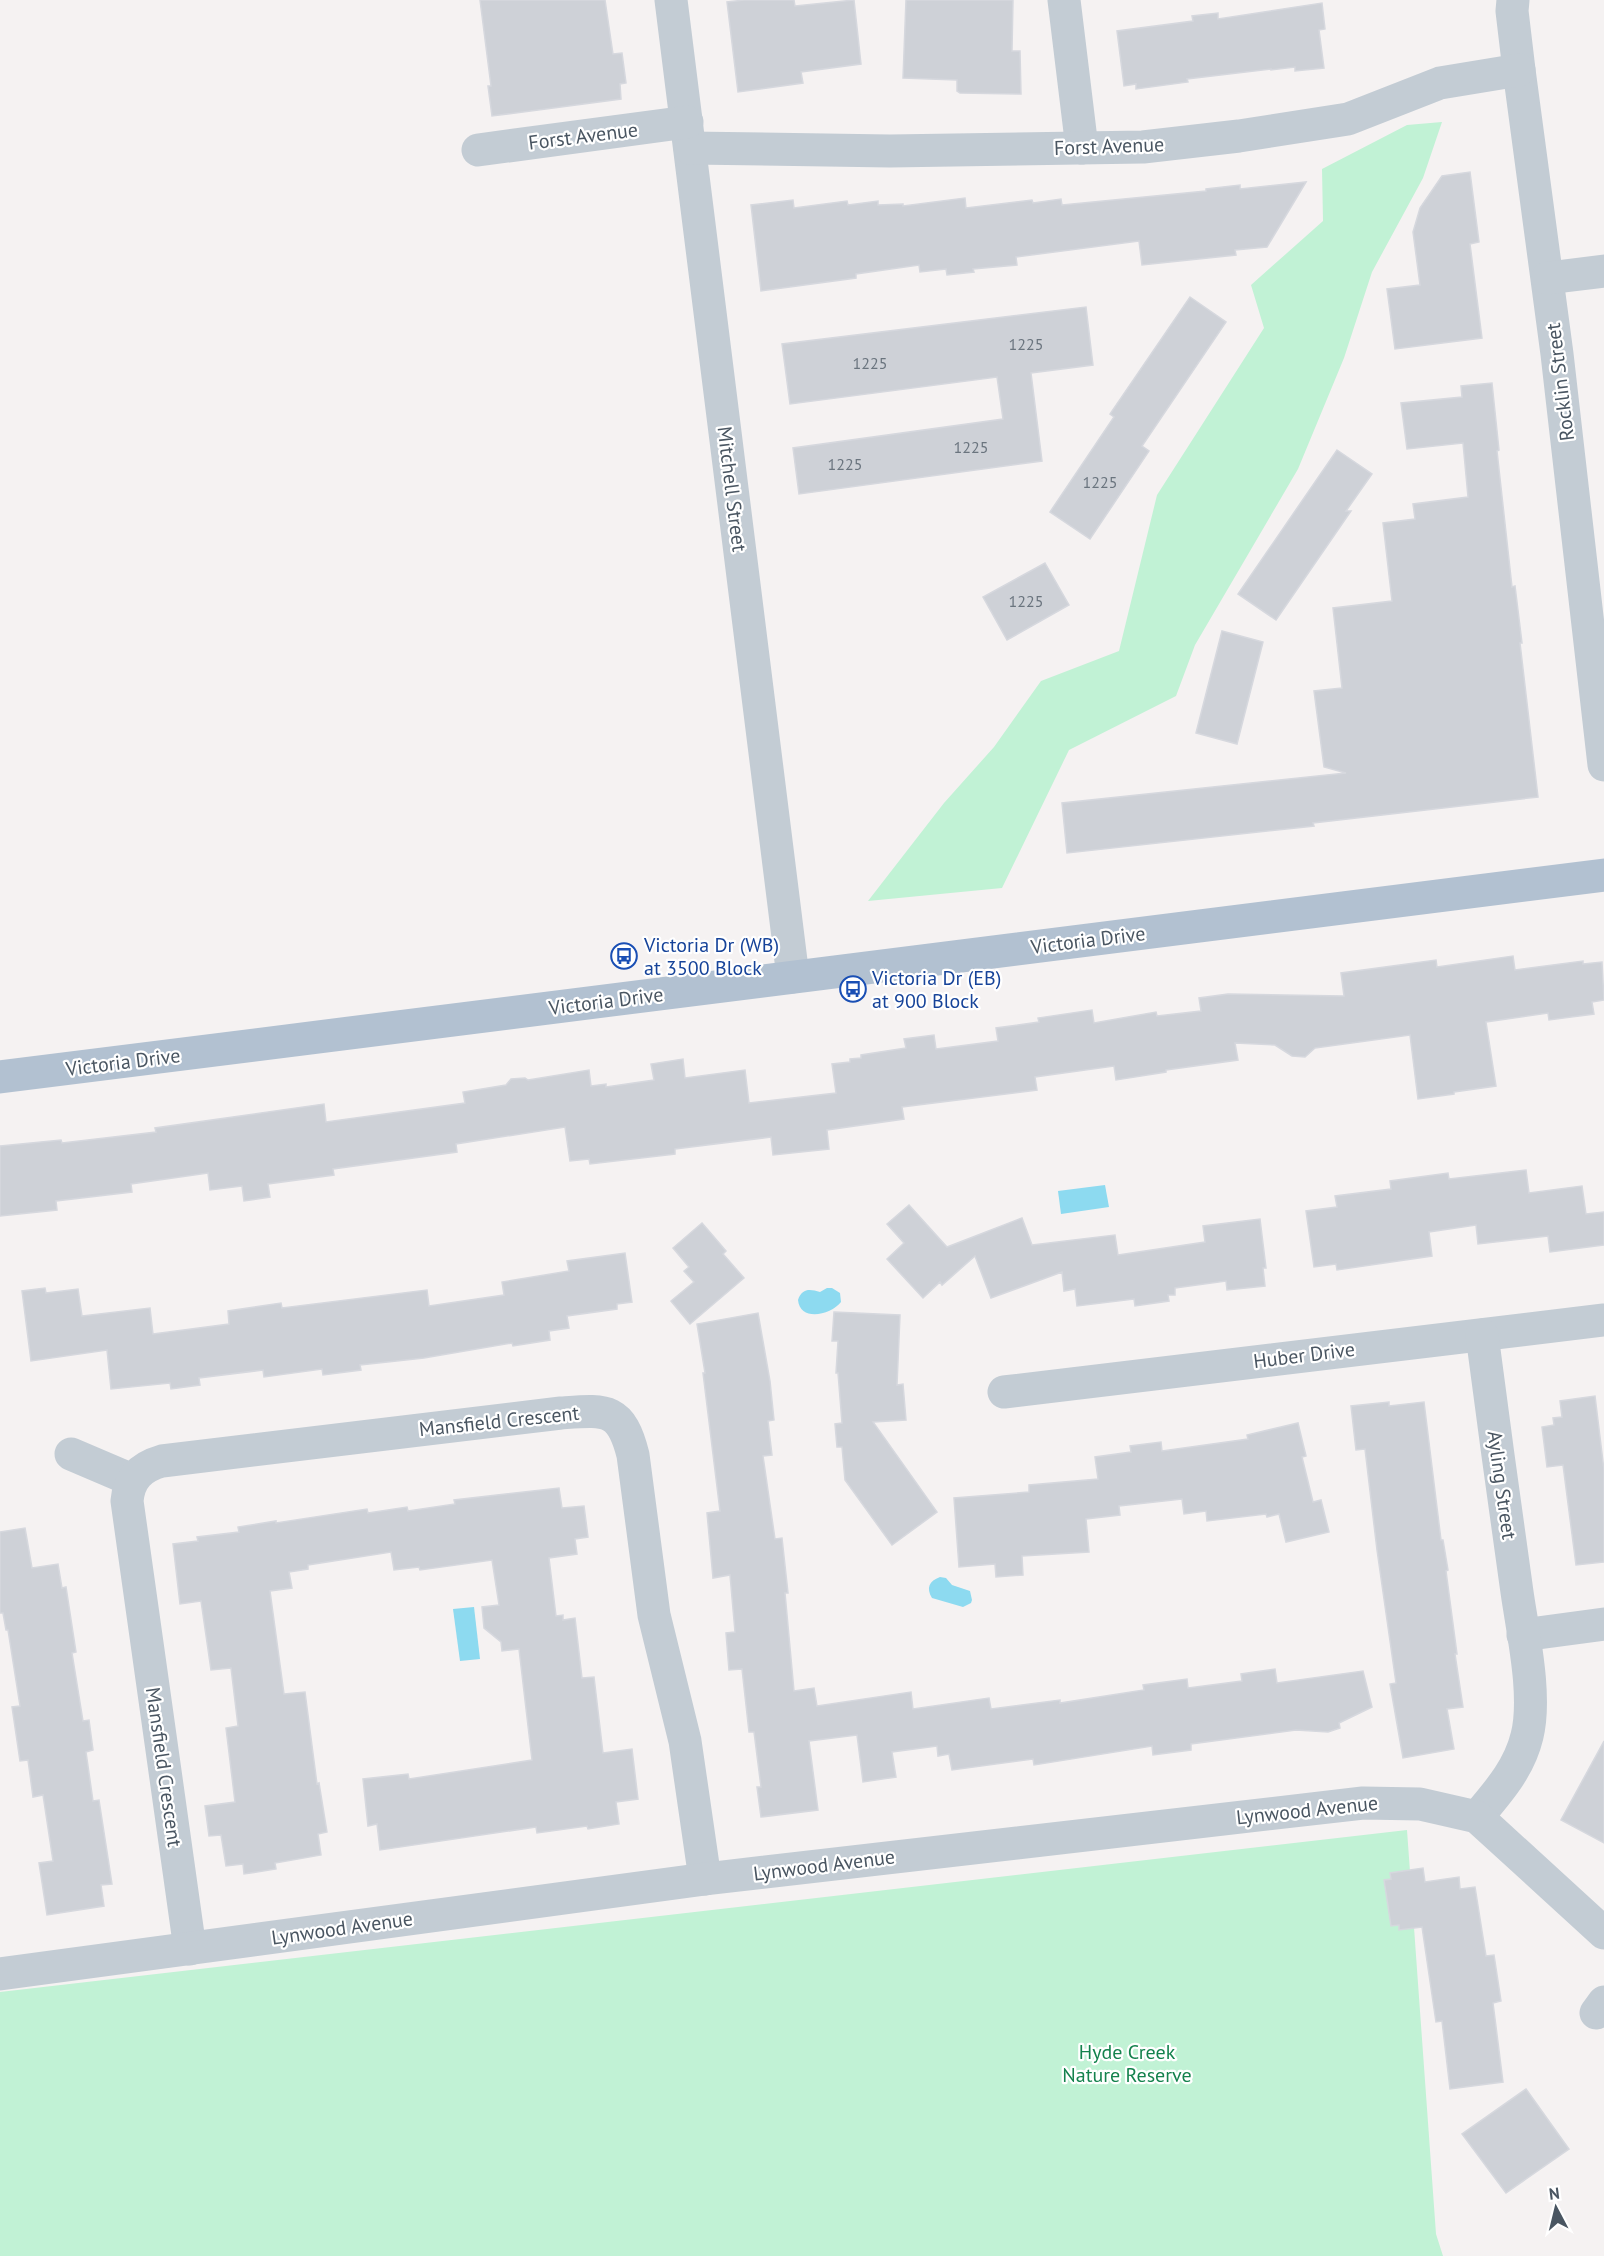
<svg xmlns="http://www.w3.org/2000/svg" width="1604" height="2256" font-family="'PT Sans',sans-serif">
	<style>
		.green { fill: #c1f2d5 }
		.water { fill: #8ddaf0 }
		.building { fill: #ced1d7; stroke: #d6d8de; stroke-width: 1.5 }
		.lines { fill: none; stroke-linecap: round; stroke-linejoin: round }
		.minor { stroke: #c3ccd4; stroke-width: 33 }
		.major { stroke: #b2c1d1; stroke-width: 33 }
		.labels { text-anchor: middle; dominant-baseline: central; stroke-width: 4.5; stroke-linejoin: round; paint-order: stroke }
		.number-label { font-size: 16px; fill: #6a747e }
		.street-label { font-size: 20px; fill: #495561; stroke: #fff }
		.transit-label { font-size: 20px; fill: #164399; stroke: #fff; text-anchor: start }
		.park-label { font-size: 20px; fill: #14824d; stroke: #fff }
	</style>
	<rect width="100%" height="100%" fill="#f5f2f2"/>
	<g class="green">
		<path d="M 1442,122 L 1423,178 L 1372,272 L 1344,358 L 1298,469 L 1195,645 L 1176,696 L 1069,750 L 1002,888 L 868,901 L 944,803 L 994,747 L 1041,681 L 1119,651 L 1157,495 L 1264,328 L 1251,285 L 1323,221 L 1322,169 L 1407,125 Z"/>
		<path d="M 1407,1830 L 1436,2234 L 1443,2256 L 0,2256 L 0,1992 Z"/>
	</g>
	<g class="water">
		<path d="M 1105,1185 L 1109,1207 L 1061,1214 L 1058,1191 Z"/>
		<path d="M 827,1288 L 832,1288 L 840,1293 L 841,1302 C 831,1315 800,1322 798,1300 C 802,1288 810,1289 820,1292 Z"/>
		<path d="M 940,1577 L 946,1578 L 952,1585 L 970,1591 L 972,1600 L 971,1603 L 963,1607 L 932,1598 C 926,1588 929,1581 940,1577 Z"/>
		<path d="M 474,1607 L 480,1659 L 460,1661 L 453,1609 Z"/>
	</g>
	<g class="building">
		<path d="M 480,0 L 605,0 L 613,54 L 622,53 L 626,83 L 620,84 L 621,99 L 492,116 L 488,86 L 491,86 Z"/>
		<path d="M 744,0 L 794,0 L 795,6 L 854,0 L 861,64 L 801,72 L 803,83 L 738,92 L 727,2 Z"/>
		<path d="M 906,0 L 1013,0 L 1012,51 L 1020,51 L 1021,94 L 960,93 L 957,91 L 957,80 L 903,78 Z"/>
		<path d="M 1322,3 L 1325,29 L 1319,30 L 1324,68 L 1295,71 L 1295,67 L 1271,70 L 1271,69 L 1187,79 L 1188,82 L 1136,89 L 1136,84 L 1124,86 L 1117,31 L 1193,21 L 1192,16 L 1218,13 L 1218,19 Z"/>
		<path d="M 1470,172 L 1479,242 L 1470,244 L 1482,338 L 1395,349 L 1387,289 L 1420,285 L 1413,232 L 1420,208 L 1442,176 Z"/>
		<path d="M 1306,182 L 1267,247 L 1235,250 L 1236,255 L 1142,265 L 1139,241 L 1016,257 L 1017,265 L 973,269 L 974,272 L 947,275 L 946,269 L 920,272 L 919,265 L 856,274 L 856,278 L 761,291 L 751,205 L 793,200 L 794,208 L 847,201 L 848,205 L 878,201 L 878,205 L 903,204 L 903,206 L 965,198 L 966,208 L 1032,200 L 1033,203 L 1061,199 L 1062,205 L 1206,191 L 1206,189 L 1240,185 L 1240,189 Z"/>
		<path d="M 1190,297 L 1226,322 L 1142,446 L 1149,451 L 1090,539 L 1050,512 L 1114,417 L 1110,414 Z"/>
		<path d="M 1086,307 L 1093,365 L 1031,373 L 1042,461 L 799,494 L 793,448 L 1003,419 L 997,377 L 790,404 L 782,344 Z"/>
		<path d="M 1492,383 L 1499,450 L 1497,451 L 1512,587 L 1515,586 L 1522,643 L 1520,643 L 1538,797 L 1313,823 L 1314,826 L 1067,853 L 1062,803 L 1346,773 L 1324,767 L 1314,691 L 1342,688 L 1333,608 L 1392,601 L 1383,523 L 1415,519 L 1413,504 L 1468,497 L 1463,443 L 1407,449 L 1401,403 L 1462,397 L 1461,386 Z"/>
		<path d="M 1337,450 L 1372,474 L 1346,511 L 1351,511 L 1276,620 L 1238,594 Z"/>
		<path d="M 1045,563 L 1069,605 L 1007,640 L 983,597 Z"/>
		<path d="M 1222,631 L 1263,642 L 1237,744 L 1196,733 Z"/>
		<path d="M 1513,956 L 1515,970 L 1583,961 L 1583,964 L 1602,962 L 1604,1000 L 1592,1002 L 1594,1014 L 1549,1020 L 1548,1013 L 1486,1022 L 1496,1086 L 1454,1092 L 1454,1094 L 1418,1099 L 1410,1035 L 1315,1048 L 1305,1057 L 1292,1056 L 1275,1045 L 1235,1043 L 1238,1060 L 1166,1070 L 1166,1072 L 1116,1080 L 1114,1066 L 1035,1077 L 1037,1090 L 902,1107 L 904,1119 L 827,1130 L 829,1149 L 773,1155 L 771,1137 L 675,1149 L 675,1154 L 590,1164 L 589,1159 L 570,1161 L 565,1127 L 456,1144 L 457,1152 L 333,1169 L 334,1175 L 268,1184 L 270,1197 L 244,1201 L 242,1186 L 210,1190 L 208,1173 L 131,1184 L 132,1192 L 56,1201 L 57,1210 L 0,1216 L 0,1146 L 61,1140 L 62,1143 L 156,1132 L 155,1128 L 324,1104 L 326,1122 L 465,1103 L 463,1092 L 506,1085 L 511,1079 L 525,1078 L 528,1080 L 589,1070 L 591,1086 L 606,1084 L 606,1087 L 654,1080 L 651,1064 L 683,1059 L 685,1078 L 745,1070 L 749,1103 L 836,1093 L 832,1064 L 850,1062 L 850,1059 L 861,1058 L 861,1055 L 906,1048 L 904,1039 L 934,1035 L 936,1049 L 998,1041 L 996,1028 L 1039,1022 L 1038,1018 L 1092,1010 L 1094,1023 L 1156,1012 L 1157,1016 L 1201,1011 L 1199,998 L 1228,994 L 1344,996 L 1341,973 L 1436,960 L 1437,967 Z"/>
		<path d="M 1526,1170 L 1529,1193 L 1582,1186 L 1586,1214 L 1604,1212 L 1604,1245 L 1550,1252 L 1548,1236 L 1478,1244 L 1476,1225 L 1429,1232 L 1432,1256 L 1337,1270 L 1336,1264 L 1314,1267 L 1306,1211 L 1337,1207 L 1335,1196 L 1391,1189 L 1390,1181 L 1448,1173 L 1449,1179 Z"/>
		<path d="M 909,1205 L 947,1247 L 1022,1218 L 1032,1245 L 1115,1235 L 1118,1255 L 1205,1242 L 1203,1226 L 1260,1219 L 1266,1268 L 1263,1268 L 1265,1286 L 1227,1290 L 1226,1281 L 1175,1288 L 1175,1295 L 1168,1295 L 1169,1301 L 1135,1306 L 1134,1299 L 1077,1306 L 1075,1289 L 1064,1291 L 1062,1272 L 991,1298 L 975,1256 L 942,1285 L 940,1282 L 923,1298 L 887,1259 L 904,1243 L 887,1224 Z"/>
		<path d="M 702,1223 L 726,1251 L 723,1254 L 744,1278 L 690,1324 L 671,1301 L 694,1282 L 684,1271 L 689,1267 L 673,1248 Z"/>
		<path d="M 625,1253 L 632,1302 L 617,1304 L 617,1309 L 567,1316 L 569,1328 L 549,1331 L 550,1340 L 513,1346 L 512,1343 L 424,1358 L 360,1365 L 361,1370 L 323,1375 L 322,1369 L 264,1377 L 263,1370 L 199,1378 L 200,1385 L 171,1389 L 170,1383 L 111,1389 L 107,1350 L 31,1361 L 22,1291 L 45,1288 L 46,1293 L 78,1289 L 82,1316 L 150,1308 L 153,1334 L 229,1324 L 228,1311 L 281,1303 L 282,1308 L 427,1290 L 429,1306 L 504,1295 L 502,1282 L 569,1271 L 567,1261 Z"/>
		<path d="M 834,1312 L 900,1315 L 897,1385 L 903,1384 L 906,1420 L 873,1422 L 937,1512 L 892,1545 L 845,1480 L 842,1447 L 837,1447 L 835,1424 L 842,1423 L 838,1373 L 836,1373 L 838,1341 L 832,1341 Z"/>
		<path d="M 758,1313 L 770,1381 L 774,1420 L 768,1421 L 772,1455 L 763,1456 L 775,1539 L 782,1538 L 788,1593 L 785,1593 L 794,1691 L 814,1688 L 817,1706 L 911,1692 L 913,1709 L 989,1698 L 991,1709 L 1060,1700 L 1060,1703 L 1144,1690 L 1143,1685 L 1187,1679 L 1188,1688 L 1242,1681 L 1241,1674 L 1275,1669 L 1277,1683 L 1363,1671 L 1372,1707 L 1339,1723 L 1340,1728 L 1328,1732 L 1296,1730 L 1191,1744 L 1191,1750 L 1153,1755 L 1152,1746 L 1034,1765 L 1033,1759 L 952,1770 L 949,1754 L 938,1756 L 937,1746 L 892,1752 L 896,1777 L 863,1782 L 857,1735 L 809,1741 L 818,1810 L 761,1817 L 757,1787 L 761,1787 L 754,1732 L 749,1732 L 742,1669 L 729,1670 L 726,1633 L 735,1632 L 730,1575 L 713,1578 L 707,1513 L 720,1511 L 703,1373 L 705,1373 L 697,1324 Z"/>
		<path d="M 1595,1396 L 1604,1470 L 1604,1562 L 1576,1565 L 1563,1465 L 1547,1467 L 1542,1427 L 1554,1425 L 1553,1418 L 1562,1417 L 1560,1401 Z"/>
		<path d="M 1389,1402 L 1389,1406 L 1424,1402 L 1441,1540 L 1443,1540 L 1448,1570 L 1446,1571 L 1457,1654 L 1455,1654 L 1463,1707 L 1447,1709 L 1454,1749 L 1403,1758 L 1390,1684 L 1396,1683 L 1377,1550 L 1365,1449 L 1356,1450 L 1351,1406 Z"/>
		<path d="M 1298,1423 L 1306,1456 L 1302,1457 L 1313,1502 L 1321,1500 L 1329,1532 L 1286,1542 L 1279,1514 L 1267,1517 L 1266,1514 L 1207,1521 L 1206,1511 L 1184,1514 L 1182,1499 L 1119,1506 L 1120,1515 L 1086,1519 L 1089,1552 L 1022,1556 L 1023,1575 L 996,1577 L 995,1564 L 959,1567 L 954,1498 L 1029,1492 L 1029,1485 L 1098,1479 L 1095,1457 L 1131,1452 L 1130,1446 L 1161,1442 L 1162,1451 L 1248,1439 L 1247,1435 Z"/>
		<path d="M 559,1488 L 562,1508 L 584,1506 L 588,1537 L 575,1539 L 577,1554 L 549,1558 L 556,1616 L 563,1615 L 563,1620 L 575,1618 L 582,1678 L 594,1677 L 603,1753 L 632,1749 L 638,1799 L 616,1802 L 619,1824 L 588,1829 L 587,1826 L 537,1833 L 536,1827 L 380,1850 L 377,1824 L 368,1826 L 363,1779 L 408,1774 L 409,1779 L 532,1760 L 519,1649 L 502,1651 L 501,1642 L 484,1628 L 482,1607 L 499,1605 L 492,1560 L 420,1570 L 419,1567 L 394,1570 L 391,1552 L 308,1565 L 308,1569 L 289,1572 L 292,1588 L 270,1591 L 284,1694 L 305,1692 L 317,1784 L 319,1783 L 327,1832 L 318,1834 L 321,1855 L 275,1863 L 276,1869 L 244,1874 L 243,1864 L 226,1866 L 221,1835 L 209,1836 L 205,1806 L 235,1802 L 226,1728 L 238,1726 L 231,1668 L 211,1670 L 201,1601 L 180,1604 L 173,1544 L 198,1541 L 197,1537 L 239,1532 L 238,1527 L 276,1521 L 276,1523 L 367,1509 L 368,1513 L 407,1507 L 408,1511 L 455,1504 L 454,1500 Z"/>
		<path d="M 25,1528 L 32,1568 L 58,1564 L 62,1588 L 66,1587 L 76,1652 L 72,1653 L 83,1721 L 89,1720 L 93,1750 L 86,1752 L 93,1801 L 99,1800 L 112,1884 L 101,1885 L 104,1906 L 47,1915 L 39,1863 L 53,1861 L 43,1795 L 33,1797 L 28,1760 L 20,1761 L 12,1707 L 20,1706 L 8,1630 L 6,1630 L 3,1613 L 0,1613 L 0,1532 Z"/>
		<path d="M 1604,1741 L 1604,1843 L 1561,1820 Z"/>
		<path d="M 1423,1868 L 1425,1882 L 1459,1877 L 1460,1889 L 1475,1887 L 1486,1956 L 1494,1955 L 1501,2001 L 1493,2003 L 1503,2082 L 1450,2089 L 1442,2021 L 1436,2022 L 1422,1927 L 1399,1930 L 1399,1925 L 1391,1926 L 1384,1880 L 1391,1879 L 1390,1873 Z"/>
		<path d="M 1526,2089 L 1569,2149 L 1506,2193 L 1462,2134 Z"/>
	</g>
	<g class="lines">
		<g class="minor">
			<path d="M 671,0 L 793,977"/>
			<path d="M 1064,0 L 1082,148"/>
			<path d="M 1513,0 L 1512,11 L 1519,70 L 1557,354 L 1604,765"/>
			<path d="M 690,148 L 890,151 L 1143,147 L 1239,136 L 1348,119 L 1440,83 L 1519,70"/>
			<path d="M 478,150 L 687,122"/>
			<path d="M 1548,278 L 1604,271"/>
			<path d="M 1004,1392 L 1604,1320"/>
			<path d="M 71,1454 L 132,1480"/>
			<path d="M 1523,1635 L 1604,1624"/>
			<path d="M 1477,1817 C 1498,1792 1519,1769 1527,1736 C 1537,1696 1523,1634 1517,1592 C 1505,1506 1493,1421 1482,1335"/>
			<path d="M 190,1949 L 127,1501 C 129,1478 141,1467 162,1461 L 561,1413 C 606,1410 621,1407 633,1455 L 654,1615 L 685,1741 L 705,1879"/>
			<path d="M 0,1974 L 705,1879 L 1363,1803 L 1420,1804 L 1477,1817 L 1604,1933"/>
			<path d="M 1596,2013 L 1604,2002"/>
		</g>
		<path class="major" d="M 0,1077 L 1604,875"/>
	</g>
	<defs>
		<g id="bus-ring" transform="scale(1.35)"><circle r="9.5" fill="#fff" stroke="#1a4fb4" stroke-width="1.5"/><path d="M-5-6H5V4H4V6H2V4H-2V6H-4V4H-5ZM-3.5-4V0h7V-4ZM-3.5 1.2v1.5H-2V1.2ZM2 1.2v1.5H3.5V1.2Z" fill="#1a4fb4"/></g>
	</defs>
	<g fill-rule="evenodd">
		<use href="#bus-ring" x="624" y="956"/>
		<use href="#bus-ring" x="853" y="989"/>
	</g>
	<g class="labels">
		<g class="number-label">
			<text x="1026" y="344">1225</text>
			<text x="870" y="363">1225</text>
			<text x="971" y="447">1225</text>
			<text x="845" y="464">1225</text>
			<text x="1100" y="482">1225</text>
			<text x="1026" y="601">1225</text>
		</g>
		<g class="street-label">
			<text transform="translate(583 136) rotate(-7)">Forst Avenue</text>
			<text transform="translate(1109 146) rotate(-2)">Forst Avenue</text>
			<text transform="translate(1560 382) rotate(-97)">Rocklin Street</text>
			<text transform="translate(732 489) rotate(83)">Mitchell Street</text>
			<text transform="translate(1088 940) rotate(-7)">Victoria Drive</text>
			<text transform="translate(606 1001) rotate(-7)">Victoria Drive</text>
			<text transform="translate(123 1062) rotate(-7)">Victoria Drive</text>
			<text transform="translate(1304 1355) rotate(-7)">Huber Drive</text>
			<text transform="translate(499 1421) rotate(-6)">Mansfield Crescent</text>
			<text transform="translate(1502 1485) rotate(82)">Ayling Street</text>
			<text transform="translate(164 1767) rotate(82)">Mansfield Crescent</text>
			<text transform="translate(1307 1810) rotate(-6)">Lynwood Avenue</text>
			<text transform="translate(824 1865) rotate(-7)">Lynwood Avenue</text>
			<text transform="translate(342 1928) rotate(-8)">Lynwood Avenue</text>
		</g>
		<g class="transit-label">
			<text x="644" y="945">Victoria Dr (WB)<tspan x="644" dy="23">at 3500 Block</tspan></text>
			<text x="872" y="978">Victoria Dr (EB)<tspan x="872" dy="23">at 900 Block</tspan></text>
		</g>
		<g class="park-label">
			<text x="1127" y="2052">Hyde Creek<tspan x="1127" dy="23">Nature Reserve</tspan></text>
		</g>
	</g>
	<g transform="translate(1556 2208) rotate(353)" stroke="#ffffff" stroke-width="4.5" paint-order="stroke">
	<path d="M0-4.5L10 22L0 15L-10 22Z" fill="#495561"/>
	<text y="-9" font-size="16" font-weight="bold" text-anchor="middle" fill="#495561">N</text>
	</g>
</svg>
